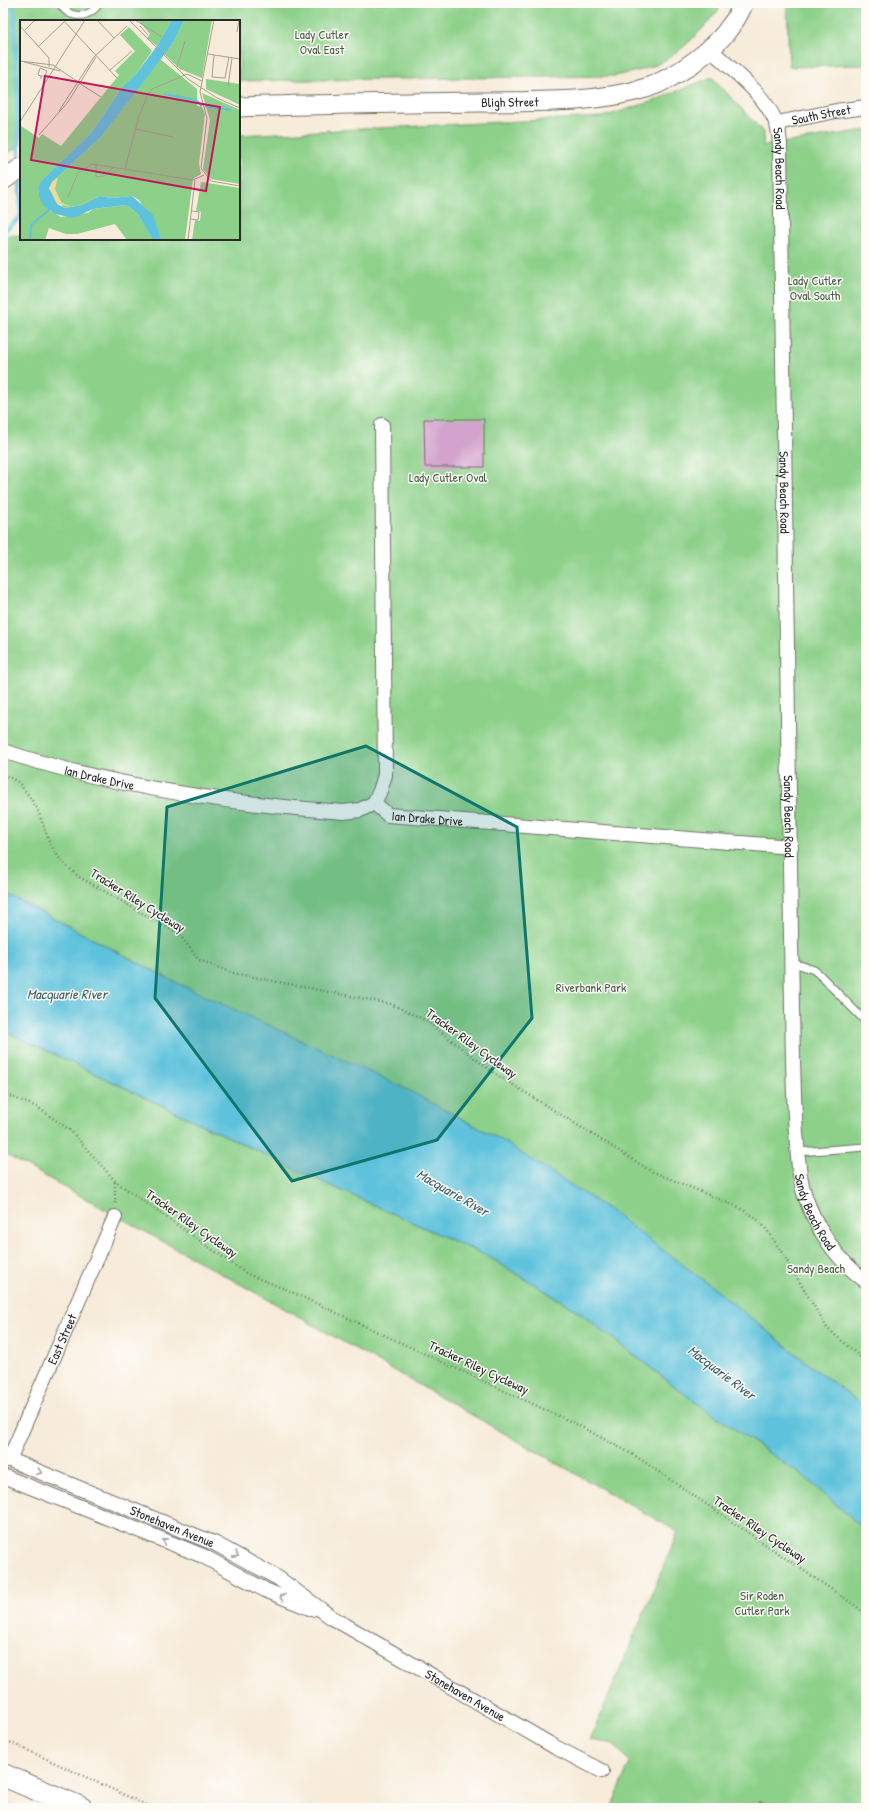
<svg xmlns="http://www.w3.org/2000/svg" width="869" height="1811" font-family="'Patrick Hand',sans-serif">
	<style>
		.green { fill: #8cd089; stroke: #5c7e5a }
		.water { fill: #5ec2dc; stroke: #447684 }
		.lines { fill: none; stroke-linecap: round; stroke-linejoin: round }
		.stream { stroke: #5ec2dc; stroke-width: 4.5 }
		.building { fill: #d3a2cd }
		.lane-casing { stroke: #726e68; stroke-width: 9 }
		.street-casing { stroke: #726e68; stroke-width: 16 }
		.secondary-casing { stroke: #726e68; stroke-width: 21 }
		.highway-casing { stroke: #726e68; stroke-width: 24 }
		.path { stroke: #726e68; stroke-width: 2.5; stroke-dasharray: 1 3; stroke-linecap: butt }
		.lane { stroke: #fff; stroke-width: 7 }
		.street { stroke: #fff; stroke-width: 14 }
		.secondary { stroke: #fff; stroke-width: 19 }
		.highway { stroke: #fff; stroke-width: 22 }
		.oneway { stroke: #a0a0a0 }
		.marked { fill: #0f766e; fill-opacity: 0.2; stroke: #0f766e; stroke-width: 3; stroke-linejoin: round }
		.labels { text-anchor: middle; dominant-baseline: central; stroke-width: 3; stroke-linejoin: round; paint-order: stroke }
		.park-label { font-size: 13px; fill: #485d47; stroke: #fdfcf7 }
		.street-label { font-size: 13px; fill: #2b2b2b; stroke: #fdfcf7 }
		.water-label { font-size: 14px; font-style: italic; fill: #3d6069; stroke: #fdfcf7 }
		.inset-river { fill: none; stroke: #5ec2dc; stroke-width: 2 }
		.inset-road { fill: none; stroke: #a59e93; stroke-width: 1 }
		.view { fill: #c2185b; fill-opacity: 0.15; stroke: #c2185b; stroke-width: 2 }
		.inset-edge { fill: none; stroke: #2b2b2b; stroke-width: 2 }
	</style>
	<rect width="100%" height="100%" fill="#fdfcf7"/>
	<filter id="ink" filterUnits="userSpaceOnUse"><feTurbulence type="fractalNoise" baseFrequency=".025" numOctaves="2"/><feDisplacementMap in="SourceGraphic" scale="8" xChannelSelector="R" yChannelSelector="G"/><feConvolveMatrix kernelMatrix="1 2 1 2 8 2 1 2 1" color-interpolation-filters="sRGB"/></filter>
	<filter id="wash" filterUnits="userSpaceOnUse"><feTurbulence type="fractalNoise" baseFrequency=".012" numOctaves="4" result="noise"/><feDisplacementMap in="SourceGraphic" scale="16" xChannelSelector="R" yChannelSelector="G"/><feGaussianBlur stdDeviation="0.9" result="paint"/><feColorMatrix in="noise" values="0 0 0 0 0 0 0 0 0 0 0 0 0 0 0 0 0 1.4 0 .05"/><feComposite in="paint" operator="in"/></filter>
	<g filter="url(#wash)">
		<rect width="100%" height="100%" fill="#f7ebd9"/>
		<g class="green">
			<path d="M 3,3 L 724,3 C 705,27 682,54 653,66 C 641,71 627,73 614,76 L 239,81 L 239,21 L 21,21 L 21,145 L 3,156 Z"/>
			<path d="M 787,3 L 866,3 L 866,65 L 789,67 Z"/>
			<path d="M 712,77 L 764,133 L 763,146 L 866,130 L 866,1407 L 821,1374 L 711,1286 L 503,1141 L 404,1088 L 175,982 L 3,892 L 3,236 L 21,235 L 21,239 L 239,239 L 239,135 L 603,117 L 650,102 Z"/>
			<path d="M 3,1030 L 327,1184 L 489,1257 L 573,1308 L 695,1402 L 807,1479 L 866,1531 L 866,1808 L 611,1808 L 630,1763 L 614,1744 L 590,1740 L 678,1532 L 294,1314 L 3,1153 Z"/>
		</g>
		<path class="water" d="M 3,892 L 175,982 L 404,1088 L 503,1141 L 611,1211 L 711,1286 L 821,1374 L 866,1407 L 866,1531 L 807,1479 L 695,1402 L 573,1308 L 489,1257 L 327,1184 L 3,1030 Z"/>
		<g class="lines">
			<g class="stream">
				<path d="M 14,3 L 19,154"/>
				<path d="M 3,232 L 21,217 L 20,184"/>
			</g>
		</g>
		<g id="blocks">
			<g class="building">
				<path d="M 424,419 L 484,419 L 484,467 L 425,467 Z"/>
				<path d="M 760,1801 L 780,1808 L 756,1808 Z"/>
				<path d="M 731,1803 L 743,1808 L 729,1808 Z"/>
			</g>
		</g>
	</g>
	<g filter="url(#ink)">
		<use href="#blocks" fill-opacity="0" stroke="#726e68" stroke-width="1"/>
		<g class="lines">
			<g class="lane-casing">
				<g id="lane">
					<path d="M 60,3 C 68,20 90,19 99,3"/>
					<path d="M 791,962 L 814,970 L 820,975 L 866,1022"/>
					<path d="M 798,1152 L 866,1147"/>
				</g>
			</g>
			<g class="street-casing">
				<g id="street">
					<path id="s1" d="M 710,49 C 733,71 763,92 776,122 C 779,129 779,137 780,144 L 792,1008 C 793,1050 793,1091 796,1133 C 798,1153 798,1174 804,1193 C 815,1227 837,1261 866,1281"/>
					<path id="s2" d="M 777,123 L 836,111 L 866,107"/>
					<path id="s3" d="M 3,751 C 113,787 229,804 344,812 L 360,810 L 374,803 L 388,815 L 791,847"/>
					<path d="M 374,803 L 380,791 L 385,775 L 382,425"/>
					<path id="s4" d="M 3,1457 L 216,1544 L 278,1578 L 331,1617 L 555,1747 L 602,1771"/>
					<path id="s5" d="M 9,1460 L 115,1217"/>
					<path d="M 3,1476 L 203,1556 L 265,1590 L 312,1609"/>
				</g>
			</g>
			<g class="secondary-casing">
				<g id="secondary">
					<path id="s6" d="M 239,107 C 320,104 400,103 481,102 C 535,101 593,104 646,88 C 676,78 715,50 732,24 C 737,18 740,10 744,3"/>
					<path d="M 3,180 L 21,168"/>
				</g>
			</g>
			<g class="highway-casing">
				<path id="highway" d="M 3,1775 L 81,1808"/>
			</g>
			<g class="path">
				<path d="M 3,774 L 18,782 L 27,793 L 37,808 L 50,844 L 62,862 L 78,876 L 180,935 L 199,960 L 233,973 L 391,1004 L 425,1020 L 494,1073 L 651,1171 L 738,1207 L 755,1217 L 767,1230 L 781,1251 L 827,1328 L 866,1362"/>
				<path d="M 3,1093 L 37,1107 L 71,1131 L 115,1181 L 247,1274 L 285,1289 L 578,1425 L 634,1455 L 856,1606 L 866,1615"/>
				<path d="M 115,1203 L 115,1182"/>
				<path d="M 3,1739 L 153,1808"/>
				<path d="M 3,1802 L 20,1808"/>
			</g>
			<use href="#lane" class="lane"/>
			<use href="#street" class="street"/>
			<use href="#secondary" class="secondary"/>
			<use href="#highway" class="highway"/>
		</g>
		<defs><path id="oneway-chevron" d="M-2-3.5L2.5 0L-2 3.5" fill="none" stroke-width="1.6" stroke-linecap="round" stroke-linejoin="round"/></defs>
		<g class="oneway">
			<use href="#oneway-chevron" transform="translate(39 1472) rotate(22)"/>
			<use href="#oneway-chevron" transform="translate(165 1541) rotate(-158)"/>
			<use href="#oneway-chevron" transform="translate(236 1555) rotate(29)"/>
			<use href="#oneway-chevron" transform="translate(282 1597) rotate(-157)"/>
		</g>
	</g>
	<path class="marked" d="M 366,746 L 517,827 L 532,1018 L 437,1140 L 292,1181 L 155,998 L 167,807 Z"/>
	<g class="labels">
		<g class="park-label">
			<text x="322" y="34">Lady Cutler<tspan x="322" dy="15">Oval East</tspan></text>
			<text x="815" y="280">Lady Cutler<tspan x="815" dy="15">Oval South</tspan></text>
			<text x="448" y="477">Lady Cutler Oval</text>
			<text x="591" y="987">Riverbank Park</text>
			<text x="816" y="1268">Sandy Beach</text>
			<text x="762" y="1595">Sir Roden<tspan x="762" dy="15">Cutler Park</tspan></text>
		</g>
		<g class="street-label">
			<text stroke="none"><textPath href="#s6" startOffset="271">Bligh Street</textPath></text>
			<text stroke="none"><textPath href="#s2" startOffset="45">South Street</textPath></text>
			<text stroke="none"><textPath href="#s1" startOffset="146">Sandy Beach Road</textPath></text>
			<text stroke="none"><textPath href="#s1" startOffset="470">Sandy Beach Road</textPath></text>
			<text stroke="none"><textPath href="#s3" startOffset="100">Ian Drake Drive</textPath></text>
			<text stroke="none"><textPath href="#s1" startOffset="794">Sandy Beach Road</textPath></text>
			<text stroke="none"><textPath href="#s3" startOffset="437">Ian Drake Drive</textPath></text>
			<text transform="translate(138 900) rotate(32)">Tracker Riley Cycleway</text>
			<text transform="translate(472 1043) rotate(36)">Tracker Riley Cycleway</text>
			<text stroke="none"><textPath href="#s1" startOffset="1193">Sandy Beach Road</textPath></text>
			<text transform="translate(192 1223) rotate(35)">Tracker Riley Cycleway</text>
			<text stroke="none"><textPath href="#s5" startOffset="132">East Street</textPath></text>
			<text transform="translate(479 1367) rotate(25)">Tracker Riley Cycleway</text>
			<text stroke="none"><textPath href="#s4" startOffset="183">Stonehaven Avenue</textPath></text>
			<text transform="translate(760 1529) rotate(34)">Tracker Riley Cycleway</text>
			<text stroke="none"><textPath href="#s4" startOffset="522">Stonehaven Avenue</textPath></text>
		</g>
		<g class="water-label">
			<text x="67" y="993">Macquarie River</text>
			<text transform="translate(453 1192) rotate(30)">Macquarie River</text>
			<text transform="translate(722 1372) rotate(37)">Macquarie River</text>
		</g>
	</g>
	<g transform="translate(20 20)">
		<rect width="220" height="220" fill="#f7ebd9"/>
		<path d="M 118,0 L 152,0 L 137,26 L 127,18 L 130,14 ZM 164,0 L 192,0 L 182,58 L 160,49 L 144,34 L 153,23 ZM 109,7 L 132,31 L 116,54 L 103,66 L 71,113 L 21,161 L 18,172 L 29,190 L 41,197 L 68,193 L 73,189 L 106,185 L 117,193 L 133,220 L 107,220 L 95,204 L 57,214 L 46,214 L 29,208 L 25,220 L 0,220 L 0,108 L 1,106 L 19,118 L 22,114 L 41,126 L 99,55 L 95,51 L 115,31 L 100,15 ZM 140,39 L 177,69 L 177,86 L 182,87 L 185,94 L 179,143 L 181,154 L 173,159 L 165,220 L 141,220 L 119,180 L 112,176 L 91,178 L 80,176 L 62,185 L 45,188 L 42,186 L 32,162 L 82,116 ZM 186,59 L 220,64 L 220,85 L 186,69 ZM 182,73 L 220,90 L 220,164 L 191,159 L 183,149 L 190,100 ZM 181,162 L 220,168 L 219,220 L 172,220 L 175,200 L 180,201 L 181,192 L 176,191 Z" fill="#8cd089"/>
		<path d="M 38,157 L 35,169 L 38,176 L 42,183 L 52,187 L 37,184 L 31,175 L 30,164 Z" fill="#eeda9e"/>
		<path d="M 152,0 L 164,0 L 153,23 L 82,116 L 32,162 L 29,168 L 37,184 L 45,188 L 62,185 L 80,176 L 91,178 L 112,176 L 133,195 L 141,220 L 133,220 L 117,193 L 106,185 L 73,189 L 54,198 L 35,194 L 24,186 L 19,177 L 18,168 L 21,161 L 71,113 L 103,66 L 116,54 L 137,26 Z" fill="#5ec2dc"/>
		<path class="inset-river" d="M 144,74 L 176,80 L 182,86M 185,86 L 211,90M 10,220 L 11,205 L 30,189"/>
		<path class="inset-road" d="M 43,0 L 97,58M 77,0 L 94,18M 109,0 L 168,59 L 197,78 L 220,88M 115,0 L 142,17M 194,0 L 180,72 L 187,98 L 181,148 L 191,161 L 220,166M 0,6 L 29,38 L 29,47M 120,6 L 128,15M 5,10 L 15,0M 217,12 L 219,0M 19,26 L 44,2M 188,34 L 220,39M 194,35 L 192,57 L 205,58 L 209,37M 0,41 L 33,45 L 58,62M 4,42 L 40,51M 157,47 L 165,21M 90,50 L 112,31M 167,54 L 182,61M 21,59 L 21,56 L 18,55 L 20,48 L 27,51 L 25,56 L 21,56M 59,63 L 81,77M 208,66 L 212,38M 39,91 L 74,37 L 107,6M 0,102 L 65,0M 116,109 L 153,117M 19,115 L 48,82 L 76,37M 76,144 L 76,157 L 84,156 L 94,147M 105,149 L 119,96 L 128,74 L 132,69 L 167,54M 48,177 L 58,153 L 72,144 L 173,160 L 184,155M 171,199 L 178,200 L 179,192 L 172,191M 168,220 L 175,160"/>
		<path class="view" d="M 25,56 L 200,87 L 186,171 L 11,140 Z"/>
		<rect width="220" height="220" class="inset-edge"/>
	</g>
	<rect width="869" height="1811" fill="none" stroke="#fdfcf7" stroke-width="16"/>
</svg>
